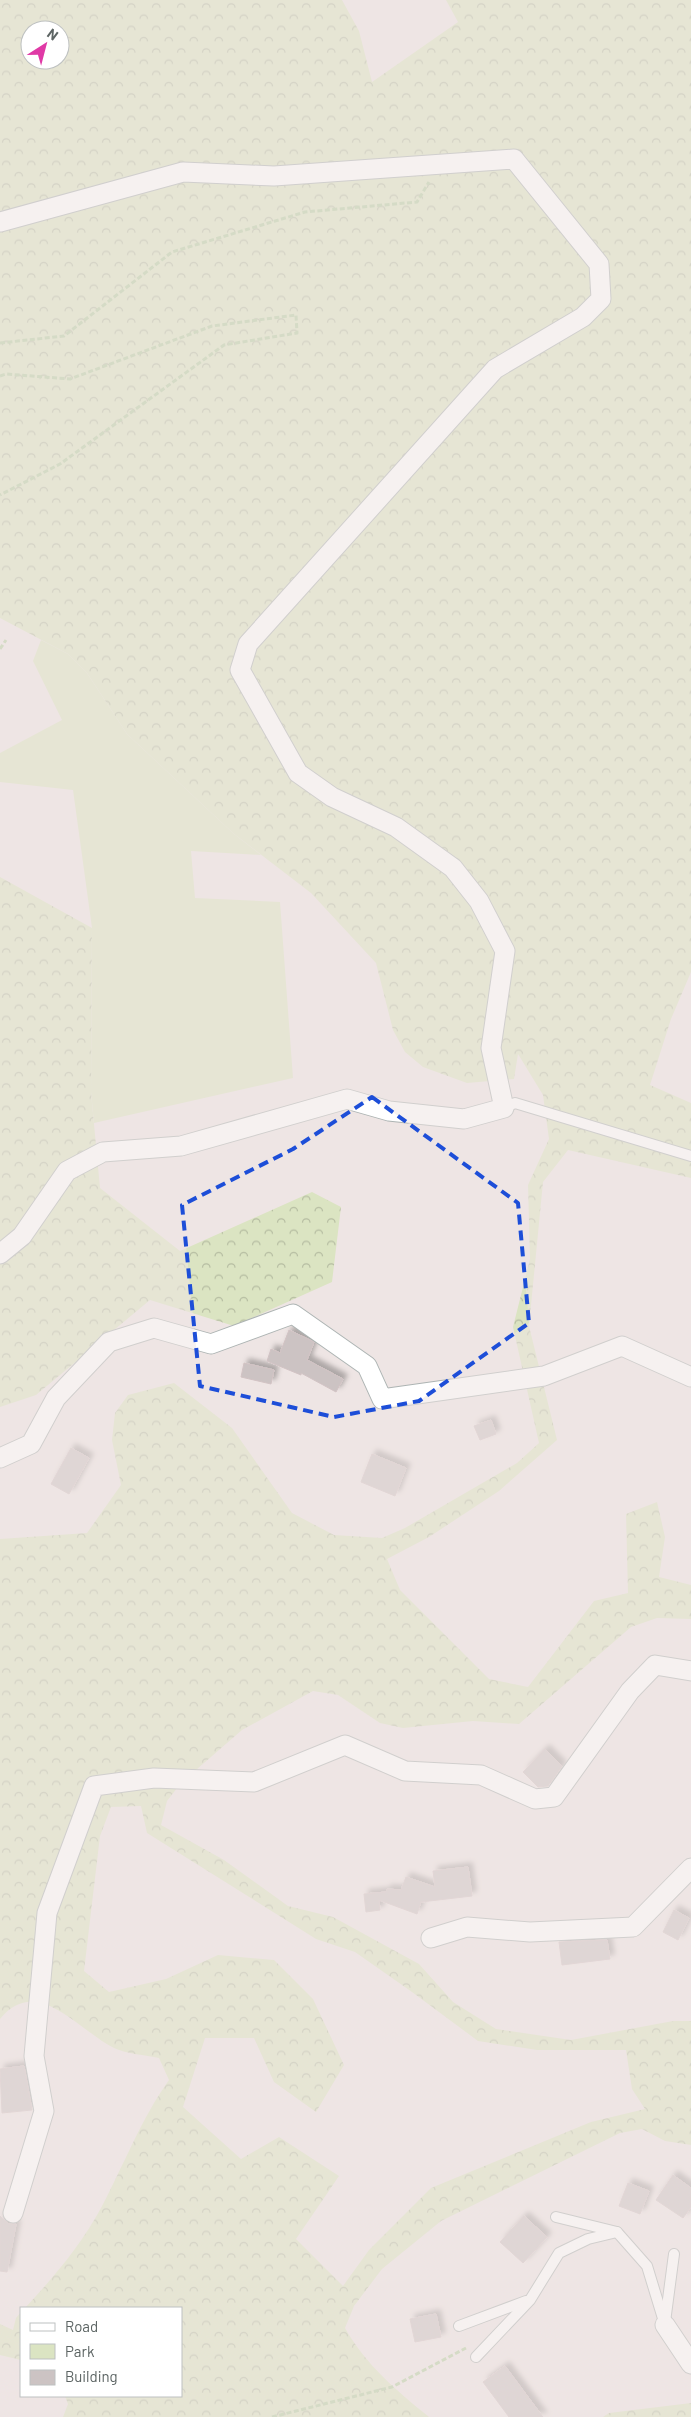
<svg xmlns="http://www.w3.org/2000/svg" width="691" height="2417" font-family="Barlow,sans-serif">
	<style>
		.green { fill: #dbe4c2 }
		.forest { fill: url(#forest-crowns); fill-rule: evenodd }
		.building { fill: #ccc3c3; stroke: #d2c3c4; filter: url(#shadow) }
		.lines { fill: none; stroke-linecap: round; stroke-linejoin: round }
		.lane-casing { stroke: #adb4b3; stroke-width: 12 }
		.street-casing { stroke: #adb4b3; stroke-width: 21 }
		.path { stroke: #b6cea2; stroke-width: 3; stroke-dasharray: 5 2.5; stroke-linecap: butt }
		.lane { stroke: #fff; stroke-width: 10 }
		.street { stroke: #fff; stroke-width: 19 }
		.marked { fill: none; stroke: #1d4ed8; stroke-width: 4; stroke-dasharray: 10 6; stroke-linejoin: round }
	</style>
	<defs>
		<pattern id="forest-crowns" width="20" height="18" patternUnits="userSpaceOnUse" patternTransform="scale(1.25)"><rect width="20" height="18" fill="#dbe4c2"/><path d="M2 6a3 3 0 1 1 6 0M12 15a3 3 0 1 1 6 0" fill="none" stroke="#b5bca1"/></pattern>
		<filter id="shadow"><feDropShadow dx="4.5" dy="-4.5" stdDeviation="2.5" flood-color="#0004"/></filter>
	</defs>
	<rect width="100%" height="100%" fill="#eee5e4"/>
	<path class="green" d="M 41,640 L 68,654 L 87,673 L 127,734 L 234,834 L 261,855 L 191,851 L 195,898 L 280,902 L 293,1078 L 94,1123 L 91,1092 L 92,928 L 73,790 L 0,782 L 0,753 L 62,720 L 33,661 Z"/>
	<g class="forest">
		<path d="M 0,0 L 342,0 L 359,31 L 372,82 L 458,22 L 446,0 L 691,0 L 691,972 L 671,1019 L 650,1085 L 691,1103 L 691,1178 L 568,1150 L 543,1182 L 529,1326 L 557,1440 L 499,1491 L 429,1537 L 387,1559 L 400,1590 L 489,1679 L 528,1687 L 594,1601 L 628,1593 L 626,1514 L 657,1502 L 665,1537 L 659,1577 L 691,1585 L 691,1619 L 657,1618 L 631,1627 L 519,1724 L 473,1721 L 403,1728 L 380,1723 L 338,1695 L 313,1691 L 242,1730 L 181,1783 L 167,1801 L 161,1825 L 224,1860 L 288,1906 L 333,1917 L 419,1964 L 453,2002 L 496,2029 L 571,2040 L 673,2021 L 691,2021 L 691,2145 L 665,2141 L 642,2129 L 620,2133 L 441,2221 L 382,2269 L 354,2306 L 345,2328 C 365,2364 397,2391 429,2417 L 63,2417 L 68,2404 L 65,2396 L 181,2396 L 181,2308 L 25,2308 C 54,2277 81,2245 101,2208 C 124,2165 141,2119 169,2080 L 159,2058 C 145,2055 127,2054 114,2048 C 79,2031 37,1973 0,2019 L 0,1539 L 87,1533 L 121,1485 L 112,1440 L 115,1413 L 128,1395 L 174,1383 L 232,1428 L 292,1513 L 334,1535 L 382,1538 L 405,1528 L 517,1463 L 539,1443 L 513,1327 L 530,1259 L 528,1185 L 549,1139 L 543,1095 L 518,1054 L 514,1079 L 467,1083 L 423,1067 L 405,1052 L 393,1030 L 376,963 L 311,893 L 234,834 L 127,734 L 87,673 L 68,654 L 0,618 ZM 30,30 L 60,30 L 60,60 L 30,60 ZM 141,1806 L 147,1833 L 316,1939 L 355,1952 L 412,1992 L 478,2041 L 537,2050 L 626,2050 L 632,2089 L 645,2109 L 591,2122 L 431,2188 L 369,2250 L 343,2286 L 296,2239 L 339,2176 L 279,2137 L 241,2159 L 183,2107 L 205,2038 L 254,2038 L 274,2082 L 316,2112 L 344,2065 L 313,1999 L 274,1960 L 218,1955 L 166,1979 L 109,1992 L 84,1971 L 100,1836 L 111,1807 Z"/>
		<path d="M 0,877 L 92,928 L 91,1092 L 100,1188 L 180,1251 L 312,1192 L 341,1207 L 332,1282 L 234,1326 L 150,1300 L 36,1395 L 0,1407 Z"/>
		<path d="M 21,2312 L 21,2360 L 0,2355 L 0,2324 L 13,2330 L 16,2318 Z"/>
		<path d="M 691,2403 L 691,2417 L 603,2417 L 609,2413 Z"/>
	</g>
	<g class="building">
		<path d="M 289,1330 L 314,1342 L 307,1360 L 343,1379 L 336,1392 L 301,1373 L 301,1375 L 267,1361 L 271,1349 L 280,1353 Z"/>
		<path d="M 244,1363 L 274,1370 L 271,1384 L 241,1377 Z"/>
		<path d="M 491,1420 L 496,1434 L 480,1440 L 474,1426 Z"/>
		<path d="M 71,1448 L 89,1458 L 69,1494 L 51,1484 Z"/>
		<path d="M 372,1454 L 406,1468 L 395,1496 L 361,1482 Z"/>
		<path d="M 545,1749 L 562,1766 L 548,1786 L 538,1787 L 523,1772 Z"/>
		<path d="M 468,1867 L 472,1896 L 421,1902 L 417,1914 L 379,1900 L 380,1910 L 366,1912 L 364,1894 L 386,1892 L 387,1889 L 401,1890 L 406,1877 L 435,1887 L 433,1871 Z"/>
		<path d="M 674,1910 L 689,1918 L 678,1940 L 663,1932 Z"/>
		<path d="M 607,1940 L 610,1959 L 562,1965 L 559,1942 Z"/>
		<path d="M 24,2066 L 32,2110 L 2,2113 L 0,2069 Z"/>
		<path d="M 673,2175 L 691,2188 L 691,2207 L 683,2218 L 656,2200 Z"/>
		<path d="M 628,2183 L 649,2191 L 640,2214 L 619,2206 Z"/>
		<path d="M 0,2216 L 9,2224 L 16,2224 L 7,2272 L 0,2271 Z"/>
		<path d="M 524,2216 L 547,2237 L 523,2263 L 500,2242 Z"/>
		<path d="M 436,2314 L 441,2337 L 415,2342 L 410,2319 Z"/>
		<path d="M 505,2366 L 543,2417 L 509,2417 L 483,2382 Z"/>
	</g>
	<g class="lines">
		<g class="lane-casing">
			<g id="lane">
				<path d="M 504,1108 L 515,1103 L 691,1156"/>
				<path d="M 556,2217 L 617,2232 L 647,2266 L 665,2325"/>
				<path d="M 665,2322 L 674,2254"/>
				<path d="M 459,2326 L 526,2301"/>
				<path d="M 476,2357 L 530,2300 L 559,2253 L 588,2239 L 617,2232"/>
			</g>
		</g>
		<g class="street-casing">
			<g id="street">
				<path d="M 0,222 L 183,172 L 274,176 L 514,159 L 599,264 L 601,299 L 583,317 L 495,369 L 248,644 L 240,670 L 298,773 L 332,797 L 396,827 L 453,868 L 479,901 L 505,951 L 491,1048 L 504,1108 L 464,1119 L 389,1111 L 347,1099 L 181,1146 L 103,1152 L 67,1171 L 22,1236 L 0,1254"/>
				<path d="M 0,1458 L 31,1444 L 56,1398 L 109,1342 L 154,1328 L 211,1344 L 293,1314 L 367,1366 L 382,1399 L 544,1376 L 622,1346 L 691,1377"/>
				<path d="M 431,1938 L 467,1927 L 530,1932 L 633,1927 L 691,1868"/>
				<path d="M 13,2213 L 44,2111 L 34,2056 L 47,1913 L 94,1786 L 154,1778 L 254,1782 L 345,1745 L 405,1771 L 481,1775 L 535,1799 L 554,1797 L 630,1691 L 655,1665 L 691,1671"/>
				<path d="M 665,2325 L 691,2364"/>
			</g>
		</g>
		<g class="path">
			<path d="M 0,343 L 64,336 L 172,252 L 305,212 L 417,202 L 429,182"/>
			<path d="M 0,376 L 6,374 L 70,379 L 212,326 L 296,315 L 297,333 L 224,345 L 60,464 L 0,495"/>
			<path d="M 0,649 L 6,640"/>
			<path d="M 272,2417 L 392,2387 L 466,2348"/>
		</g>
		<use href="#lane" class="lane"/>
		<use href="#street" class="street"/>
	</g>
	<path d="M0 0H691V2417H0ZM 372,1097 L 518,1203 L 529,1323 L 419,1401 L 334,1417 L 200,1386 L 182,1205 L 293,1149 Z" fill="#eee5e4" fill-opacity=".55" fill-rule="evenodd"/>
	<path class="marked" d="M 372,1097 L 518,1203 L 529,1323 L 419,1401 L 334,1417 L 200,1386 L 182,1205 L 293,1149 Z"/>
	<rect x="20" y="2307" width="162" height="90" fill="#ffffff" stroke="#bec1c1"/>
	<rect x="30" y="2323" width="25" height="8" fill="#ffffff" stroke="#bec1c1"/>
	<text x="65" y="2332" font-size="15" fill="#5c6463">Road</text>
	<rect x="30" y="2344" width="25" height="15" fill="#dbe4c2" stroke="#bec1c1"/>
	<text x="65" y="2357" font-size="15" fill="#5c6463">Park</text>
	<rect x="30" y="2370" width="25" height="15" fill="#ccc3c3" stroke="#bec1c1"/>
	<text x="65" y="2382" font-size="15" fill="#5c6463">Building</text>
	<g transform="translate(45 45) rotate(36)"><circle r="24" fill="#ffffff" stroke="#bec1c1"/>
	<path d="M0-4L9 19L0 12L-9 19Z" fill="#e039a6"/>
	<text y="-8" font-size="14" font-weight="bold" text-anchor="middle" fill="#5c6463">N</text>
	</g>
</svg>
